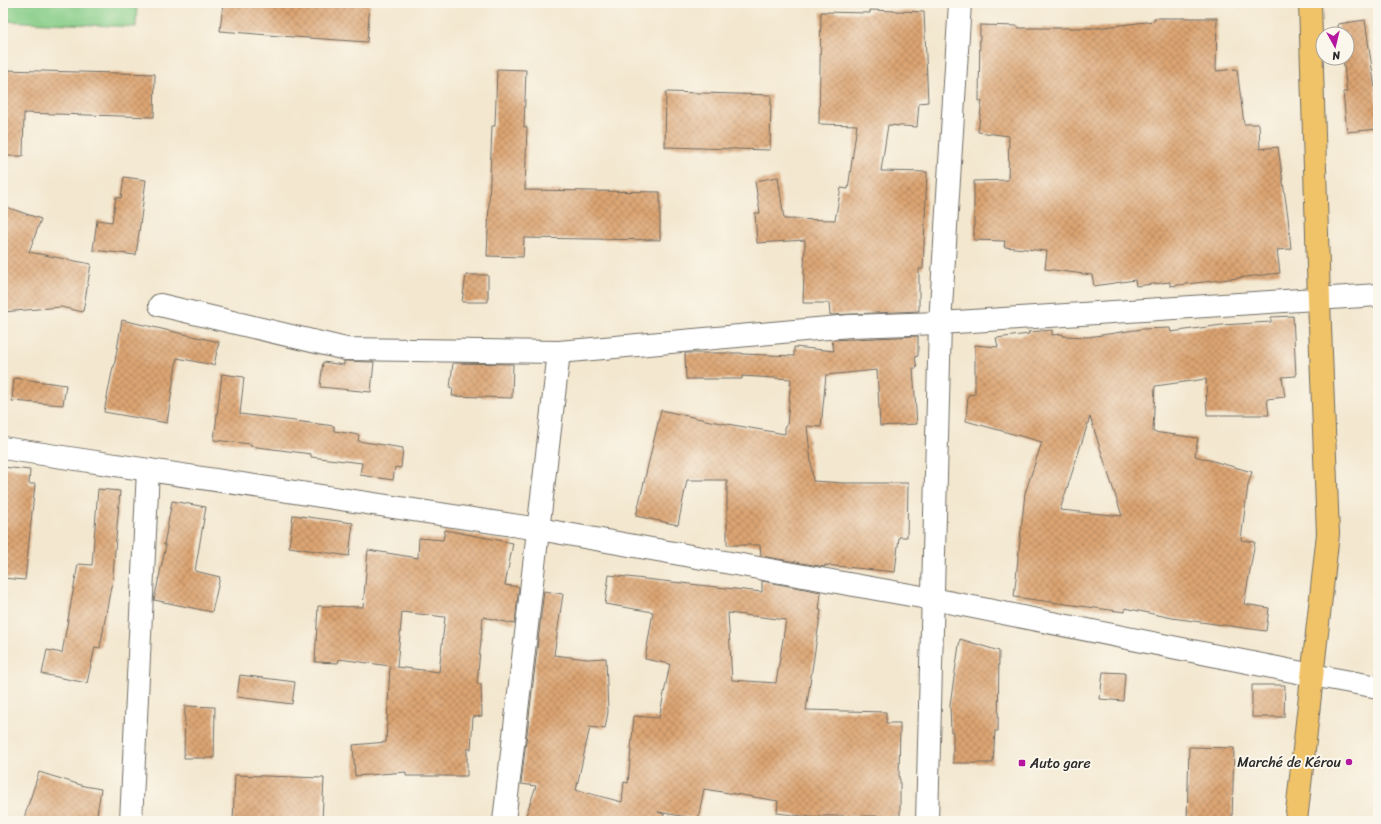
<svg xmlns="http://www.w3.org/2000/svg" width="1381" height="824" font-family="Sriracha,sans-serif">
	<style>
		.grass { fill: #87cd88; stroke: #597c5a }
		.building { fill: url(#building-cross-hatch); fill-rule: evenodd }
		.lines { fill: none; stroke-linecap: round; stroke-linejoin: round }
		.minor-casing { stroke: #716d64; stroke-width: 24 }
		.major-casing { stroke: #716d64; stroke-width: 24 }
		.minor { stroke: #fff; stroke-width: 22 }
		.major { stroke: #f0c369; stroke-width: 22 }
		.poi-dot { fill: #b5179e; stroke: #fbf7ec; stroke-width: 1.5 }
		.labels { text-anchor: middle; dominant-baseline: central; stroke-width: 4; stroke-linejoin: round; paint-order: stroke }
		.poi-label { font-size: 14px; fill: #2b2b2b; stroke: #fbf7ec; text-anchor: end }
	</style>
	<defs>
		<pattern id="building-cross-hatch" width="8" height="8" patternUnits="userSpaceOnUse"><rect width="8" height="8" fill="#dca472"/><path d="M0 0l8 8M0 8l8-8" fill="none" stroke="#b3865e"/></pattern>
	</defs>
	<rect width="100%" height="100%" fill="#fbf7ec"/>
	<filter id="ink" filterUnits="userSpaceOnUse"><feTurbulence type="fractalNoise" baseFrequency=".025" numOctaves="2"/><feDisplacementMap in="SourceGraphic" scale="8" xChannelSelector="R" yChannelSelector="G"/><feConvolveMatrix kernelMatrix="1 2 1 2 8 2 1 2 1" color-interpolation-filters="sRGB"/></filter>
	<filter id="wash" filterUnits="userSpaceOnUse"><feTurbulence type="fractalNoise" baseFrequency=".012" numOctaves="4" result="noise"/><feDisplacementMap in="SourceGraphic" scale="16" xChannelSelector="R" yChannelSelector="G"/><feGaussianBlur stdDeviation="0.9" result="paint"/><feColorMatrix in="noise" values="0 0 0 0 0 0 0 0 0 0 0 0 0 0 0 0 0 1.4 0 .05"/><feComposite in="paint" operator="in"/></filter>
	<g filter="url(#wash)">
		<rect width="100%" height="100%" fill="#f3e7cf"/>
		<path class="grass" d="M 3,3 L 137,3 L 136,27 L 3,21 Z"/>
		<g id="blocks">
			<g class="building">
				<path d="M 223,3 L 370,3 L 367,42 L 280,36 L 220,31 Z"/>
				<path d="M 870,10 L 924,12 L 928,102 L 919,103 L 917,127 L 888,125 L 881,171 L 927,172 L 923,269 L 919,269 L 919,311 L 830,315 L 829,303 L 803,303 L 805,240 L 757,243 L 755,213 L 760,213 L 755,181 L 778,177 L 784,219 L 835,220 L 841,188 L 848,189 L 857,125 L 819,124 L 821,12 L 870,13 Z"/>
				<path d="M 1154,18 L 1217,18 L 1216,71 L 1237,69 L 1244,124 L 1259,124 L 1260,149 L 1278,147 L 1288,217 L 1291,249 L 1277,250 L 1280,273 L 1170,286 L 1170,282 L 1136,286 L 1135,280 L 1094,286 L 1092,275 L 1045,269 L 1047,251 L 1004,247 L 1005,241 L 974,240 L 974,181 L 1008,180 L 1009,136 L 978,132 L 982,101 L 979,101 L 980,25 L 1018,26 L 1018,28 L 1096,28 L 1154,21 Z"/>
				<path d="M 1365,20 L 1378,110 L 1378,129 L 1347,132 L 1343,92 L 1347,92 L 1343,58 L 1347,58 L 1347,34 L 1339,34 L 1338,24 Z"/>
				<path d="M 497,69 L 526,70 L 524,127 L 527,127 L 525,190 L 660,192 L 660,240 L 524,238 L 523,257 L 487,256 L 492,126 L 495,126 Z"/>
				<path d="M 3,70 L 155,74 L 154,117 L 24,113 L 23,156 L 3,156 Z"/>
				<path d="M 666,92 L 771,95 L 770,150 L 665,147 Z"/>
				<path d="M 124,177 L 146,180 L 136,255 L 93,250 L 97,220 L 112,222 L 116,197 L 121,198 Z"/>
				<path d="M 3,206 L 41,219 L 29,252 L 91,264 L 83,312 L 61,307 L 3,312 Z"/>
				<path d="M 466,275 L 488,275 L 488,302 L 462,302 Z"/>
				<path d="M 1293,316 L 1296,376 L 1282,377 L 1285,397 L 1267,399 L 1269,415 L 1207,415 L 1206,379 L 1155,386 L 1153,432 L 1198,438 L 1195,456 L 1252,472 L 1248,485 L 1241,540 L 1255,542 L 1244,604 L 1269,608 L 1266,631 L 1172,618 L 1125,608 L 1125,612 L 1014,597 L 1025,493 L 1042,442 L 966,421 L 968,395 L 975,394 L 975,345 L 998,347 L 996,338 L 1029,334 L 1028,332 L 1052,330 L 1052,335 L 1063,334 L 1063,336 L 1088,337 L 1142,329 L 1170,328 L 1171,332 L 1222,325 L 1271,322 L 1271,317 ZM 1090,417 L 1122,516 L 1060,510 Z"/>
				<path d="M 122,320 L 219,342 L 214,365 L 177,358 L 167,423 L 104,412 L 113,367 L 114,367 Z"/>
				<path d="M 918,336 L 918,356 L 915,357 L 917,368 L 913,368 L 917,424 L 880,426 L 877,370 L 826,375 L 821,427 L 807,426 L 813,481 L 842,483 L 908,483 L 907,537 L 899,537 L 895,572 L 825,565 L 825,567 L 761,556 L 760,545 L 727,545 L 727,480 L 687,480 L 678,525 L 636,516 L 661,410 L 710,421 L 785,434 L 785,426 L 787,426 L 791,379 L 742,376 L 742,379 L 686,379 L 685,353 L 742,353 L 742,354 L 794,356 L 794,347 L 834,351 L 832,340 Z"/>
				<path d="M 344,361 L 374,362 L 371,392 L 320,387 L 323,362 L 344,365 Z"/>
				<path d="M 453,363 L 513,364 L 512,398 L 452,396 L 453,388 L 450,388 Z"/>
				<path d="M 222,374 L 244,377 L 240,414 L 334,426 L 334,431 L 359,435 L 358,441 L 403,448 L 401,468 L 395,467 L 393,480 L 360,475 L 362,463 L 311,457 L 311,454 L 250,446 L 251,444 L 214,440 Z"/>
				<path d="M 14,378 L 66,385 L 63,405 L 12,401 Z"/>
				<path d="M 3,467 L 30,470 L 29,484 L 35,484 L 25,580 L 3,578 Z"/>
				<path d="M 98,489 L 120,491 L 112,586 L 111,586 L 100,648 L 95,647 L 87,683 L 42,674 L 47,650 L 62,653 L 78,564 L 92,565 Z"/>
				<path d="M 172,501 L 206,507 L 195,571 L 220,577 L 212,612 L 154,600 L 166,545 L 164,545 Z"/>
				<path d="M 293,515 L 353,523 L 349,556 L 289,547 Z"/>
				<path d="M 445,530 L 513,543 L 505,585 L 519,587 L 515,624 L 483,617 L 477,684 L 481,684 L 482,716 L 473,717 L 471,749 L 467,749 L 467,776 L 406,776 L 406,772 L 355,776 L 353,745 L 386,742 L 390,666 L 339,659 L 338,663 L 315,662 L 318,606 L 363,607 L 368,550 L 418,558 L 419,538 L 443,540 ZM 402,612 L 445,617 L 439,672 L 397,667 Z"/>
				<path d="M 609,575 L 762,592 L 762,581 L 821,592 L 819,610 L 821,610 L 806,710 L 886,712 L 886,723 L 900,723 L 899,779 L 900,779 L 900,816 L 819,816 L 819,818 L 777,813 L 778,801 L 704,789 L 698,819 L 658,812 L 664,814 L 663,821 L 524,821 L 536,786 L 521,784 L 544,591 L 563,594 L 554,655 L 587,659 L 606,658 L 608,712 L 605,729 L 590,727 L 576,790 L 622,802 L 624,782 L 628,783 L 634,716 L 659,718 L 670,664 L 645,659 L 653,612 L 605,604 ZM 728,613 L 786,620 L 776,683 L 732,680 Z"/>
				<path d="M 960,639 L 999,651 L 998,731 L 995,731 L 993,763 L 953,763 L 953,732 L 951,732 L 950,704 Z"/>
				<path d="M 1103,672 L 1125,673 L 1123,701 L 1100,699 Z"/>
				<path d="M 240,675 L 295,682 L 292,704 L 237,697 Z"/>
				<path d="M 1252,685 L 1285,685 L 1284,717 L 1252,717 Z"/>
				<path d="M 185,706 L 215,707 L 214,758 L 184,758 Z"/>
				<path d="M 1189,747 L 1234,748 L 1232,821 L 1187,821 Z"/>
				<path d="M 39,772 L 84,786 L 101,789 L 96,821 L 23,821 Z"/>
				<path d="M 235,775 L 324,778 L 322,821 L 233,821 Z"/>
			</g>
		</g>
	</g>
	<g filter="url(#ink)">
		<use href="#blocks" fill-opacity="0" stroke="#716d64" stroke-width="1"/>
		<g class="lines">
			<g class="minor-casing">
				<g id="minor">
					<path d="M 160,305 L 346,349 L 559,352 L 850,326 L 940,323 L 1378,295"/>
					<path d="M 3,448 L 539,529 L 933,599 L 1312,675 L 1378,687"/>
					<path d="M 131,821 L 148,470"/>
					<path d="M 504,821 L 559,352"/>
					<path d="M 927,821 L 940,323 L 960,3"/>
				</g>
			</g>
			<g class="major-casing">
				<path id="major" d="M 1296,821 L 1328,534 L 1319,300 L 1310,3"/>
			</g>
			<use href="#minor" class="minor"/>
			<use href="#major" class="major"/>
		</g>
	</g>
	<g class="poi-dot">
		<circle cx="1349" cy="762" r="4"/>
		<rect x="1018" y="759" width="8" height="8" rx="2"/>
	</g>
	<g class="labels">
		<g class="poi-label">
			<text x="1341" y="762">Marché de Kérou</text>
			<text x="1030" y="763" text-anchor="start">Auto gare</text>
		</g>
	</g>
	<rect width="1381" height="824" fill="none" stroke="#fbf7ec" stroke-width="16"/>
	<g transform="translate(1335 46) rotate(172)"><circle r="19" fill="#fbf7ec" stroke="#a8a59f"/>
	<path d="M0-3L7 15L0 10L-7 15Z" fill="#b5179e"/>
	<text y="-6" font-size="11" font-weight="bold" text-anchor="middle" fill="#2b2b2b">N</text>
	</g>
</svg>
